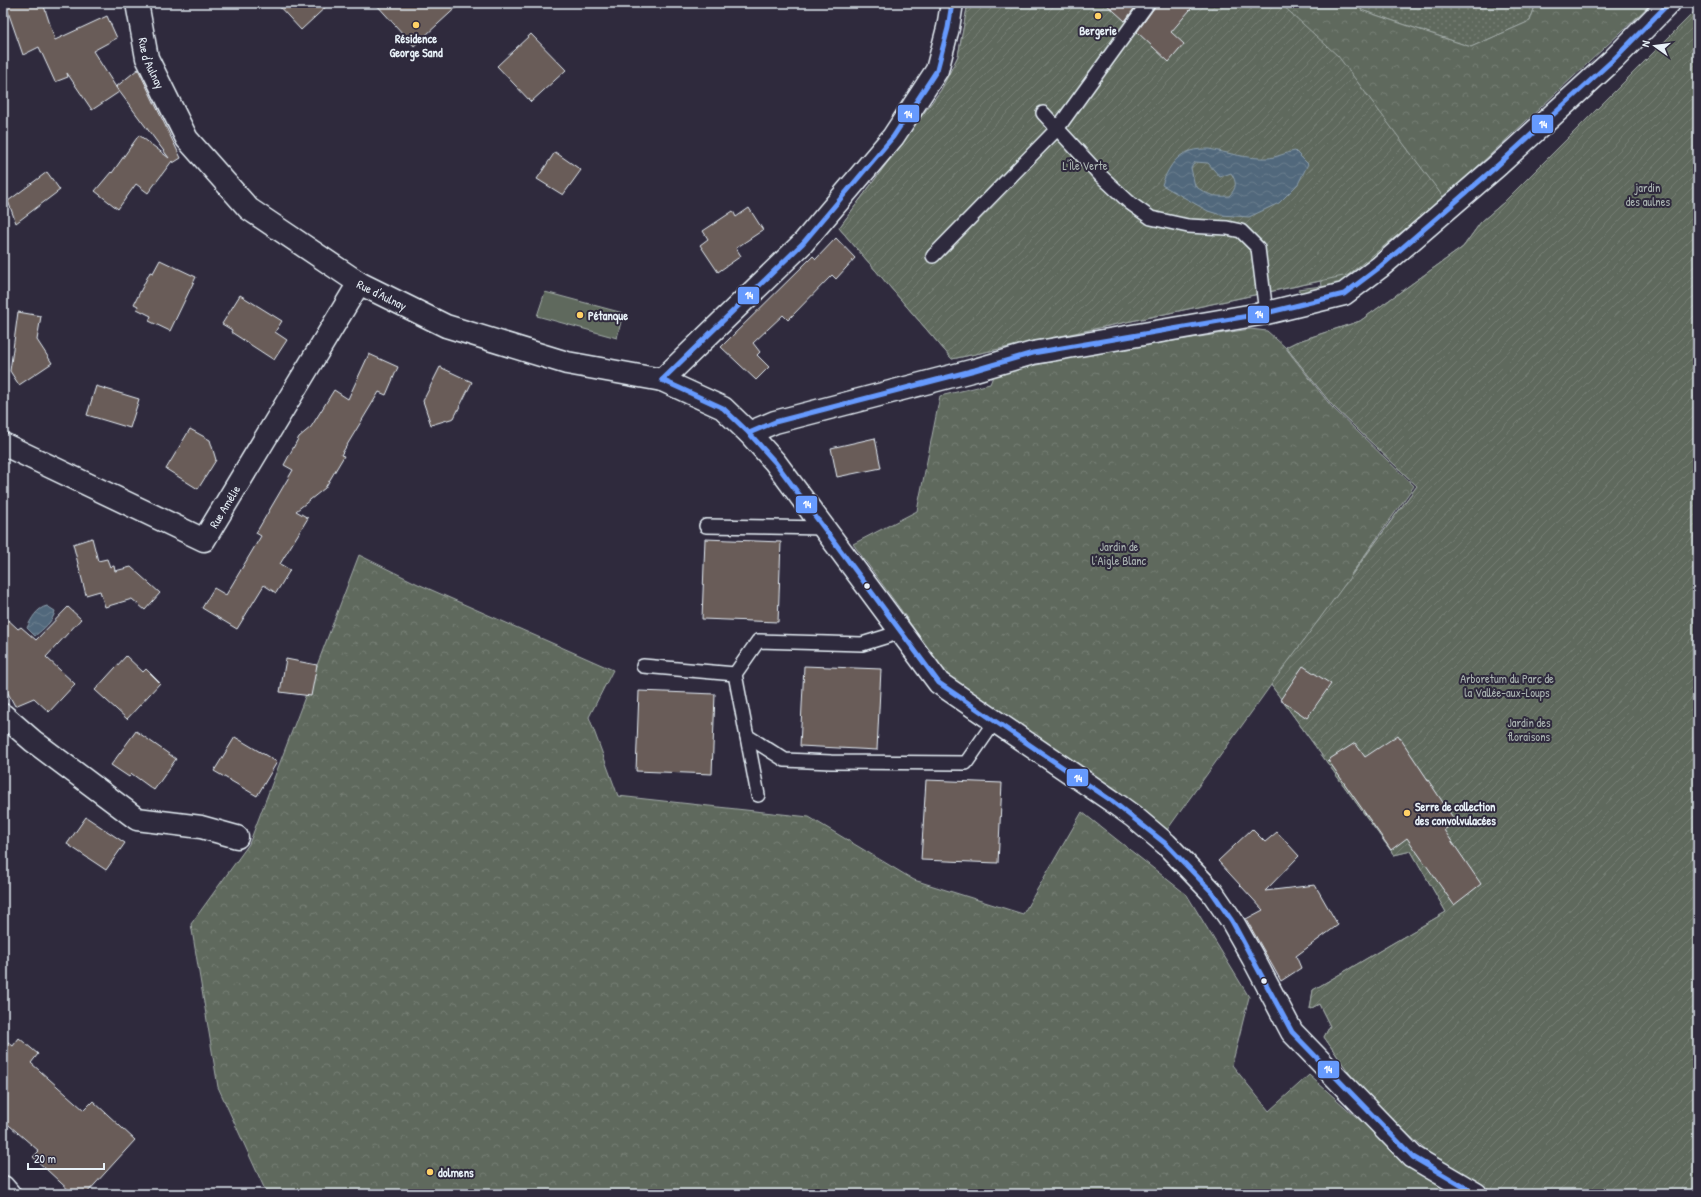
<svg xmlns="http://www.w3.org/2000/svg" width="1701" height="1197" font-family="'Patrick Hand',sans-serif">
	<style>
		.grass { fill: url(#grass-dots); stroke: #a4adaa }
		.park { fill: url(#park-crowns); stroke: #a4adaa }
		.garden { fill: url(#garden-furrows); stroke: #a4adaa }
		.pitch { fill: #5f695d; stroke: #a4adaa }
		.water { fill: url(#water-waves); stroke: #8d9fad; fill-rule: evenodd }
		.building { fill: #695b58; stroke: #e8f1f8 }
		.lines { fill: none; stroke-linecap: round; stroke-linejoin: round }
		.lane-casing { stroke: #e8f1f8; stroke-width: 16 }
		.street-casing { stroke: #e8f1f8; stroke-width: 25 }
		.lane { stroke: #2f2a3d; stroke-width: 13 }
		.street { stroke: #2f2a3d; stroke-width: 22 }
		.bus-1-casing { stroke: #2f2a3d; stroke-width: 8 }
		.bus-1 { stroke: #669afe; stroke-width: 5 }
		.poi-dot { fill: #ffd166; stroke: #2f2a3d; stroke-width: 1.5 }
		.bus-dot { fill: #e8f1f8; stroke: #2f2a3d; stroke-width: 1.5 }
		.labels { text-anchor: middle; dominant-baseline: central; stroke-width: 4; stroke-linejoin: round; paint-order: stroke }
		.poi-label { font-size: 12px; font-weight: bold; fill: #e8f1f8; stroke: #2f2a3d; text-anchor: start }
		.street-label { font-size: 12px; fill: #e8f1f8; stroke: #2f2a3d }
		.park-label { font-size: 12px; fill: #aab4b2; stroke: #2f2a3d }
		.line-badge { stroke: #2f2a3d; stroke-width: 1.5 }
		.badge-label { font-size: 11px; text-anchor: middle; font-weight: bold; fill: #fff }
	</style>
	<defs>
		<pattern id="grass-dots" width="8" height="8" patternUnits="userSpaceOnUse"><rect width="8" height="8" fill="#5f695d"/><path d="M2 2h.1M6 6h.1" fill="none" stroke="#767f75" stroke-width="1.8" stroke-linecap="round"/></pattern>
		<pattern id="park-crowns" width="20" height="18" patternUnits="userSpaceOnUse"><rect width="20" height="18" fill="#5f695d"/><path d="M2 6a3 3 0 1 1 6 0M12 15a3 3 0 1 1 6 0" fill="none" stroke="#767f75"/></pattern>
		<pattern id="garden-furrows" width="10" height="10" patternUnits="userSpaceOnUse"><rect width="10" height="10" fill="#5f695d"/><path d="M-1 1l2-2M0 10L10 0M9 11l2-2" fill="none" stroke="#767f75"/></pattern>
		<pattern id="water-waves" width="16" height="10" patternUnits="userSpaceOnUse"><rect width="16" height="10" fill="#51687b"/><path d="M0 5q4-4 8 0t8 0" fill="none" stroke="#6a7e8e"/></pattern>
	</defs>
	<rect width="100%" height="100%" fill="#2f2a3d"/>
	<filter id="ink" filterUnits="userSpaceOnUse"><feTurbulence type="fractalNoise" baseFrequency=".025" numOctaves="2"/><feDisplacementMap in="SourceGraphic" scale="8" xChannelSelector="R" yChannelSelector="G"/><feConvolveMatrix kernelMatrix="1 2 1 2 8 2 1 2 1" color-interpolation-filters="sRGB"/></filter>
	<g filter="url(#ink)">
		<path class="grass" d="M 1361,3 L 1536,3 L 1530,21 L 1471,47 L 1361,10 Z"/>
		<g class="park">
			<path d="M 968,3 L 1361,3 L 1361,10 L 1471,47 L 1530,21 L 1536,3 L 1652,3 L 1444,198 L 1405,230 L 1410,232 L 1340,289 L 1304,296 L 1298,289 L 1322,286 L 1321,281 L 952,359 L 839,228 L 941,90 L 958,56 Z"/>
			<path d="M 1698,8 L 1698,1194 L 1496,1194 L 1354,1080 L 1324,1037 L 1330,1026 L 1319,1004 L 1310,1009 L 1313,990 L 1446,912 L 1411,851 L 1394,855 L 1271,685 L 1167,830 L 954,682 L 935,660 L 901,610 L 853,544 L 917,511 L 940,396 L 990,384 L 994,374 L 1084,355 L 1250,329 L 1267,331 L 1285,347 L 1331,406 L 1414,486 L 1350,576 L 1417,486 L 1332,405 L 1286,347 L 1296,342 L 1360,321 L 1463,247 L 1481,222 L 1503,203 Z"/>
			<path d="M 359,555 L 418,584 L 613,670 L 589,717 L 618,796 L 809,817 L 914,880 L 1023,914 L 1082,812 L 1187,895 L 1249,997 L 1232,1065 L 1269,1111 L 1309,1075 L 1390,1147 L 1450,1194 L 267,1194 L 218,1087 L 191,924 L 249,844 Z"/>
		</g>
		<g class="garden">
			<path d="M 968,3 L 1280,3 L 1338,56 L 1444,198 L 1348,275 L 952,359 L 839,228 L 941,90 L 958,56 Z"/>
			<path d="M 1698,8 L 1698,1194 L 1496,1194 L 1432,1156 L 1390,1118 L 1354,1080 L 1324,1037 L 1330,1026 L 1319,1004 L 1310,1009 L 1313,990 L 1446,912 L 1411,851 L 1394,855 L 1271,685 L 1417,486 L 1332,405 L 1286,347 L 1296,342 L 1360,321 L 1463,247 L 1481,222 L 1503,203 Z"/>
		</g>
		<path class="pitch" d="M 545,292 L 623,313 L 617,338 L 537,316 Z"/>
		<g class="water">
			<path d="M 1209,149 C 1229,153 1248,159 1268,158 C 1274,158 1288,152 1295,151 L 1308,164 L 1298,184 L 1279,203 L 1249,217 L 1221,215 L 1208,211 L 1162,185 C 1166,172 1175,155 1190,151 C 1196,149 1203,149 1209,149 ZM 1195,162 L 1208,163 L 1220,177 L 1231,173 C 1237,182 1237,188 1229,196 C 1213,197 1208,195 1195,186 L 1191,168 Z"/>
			<path d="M 47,606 L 55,611 C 53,622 43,629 35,636 L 27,628 C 31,619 37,608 47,606 Z"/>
		</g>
		<g class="building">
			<path d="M 5,3 L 43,3 L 55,40 L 107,16 L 117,38 L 93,51 L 119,92 L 92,110 L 67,73 L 68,77 L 55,82 L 39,47 L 23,55 Z"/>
			<path d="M 276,3 L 330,3 L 301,30 Z"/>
			<path d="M 375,3 L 461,3 L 414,46 Z"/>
			<path d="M 1105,3 L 1138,3 L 1125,21 Z"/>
			<path d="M 1156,3 L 1196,3 L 1171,32 L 1184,44 L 1169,62 L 1137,32 L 1154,8 Z"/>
			<path d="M 531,34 L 566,70 L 531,102 L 497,66 Z"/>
			<path d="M 138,69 L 181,158 L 173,163 L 172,161 L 148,193 L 136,184 L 118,209 L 95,191 L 111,172 L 112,173 L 139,135 L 169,158 L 116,87 Z"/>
			<path d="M 555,152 L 581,170 L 563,195 L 537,179 Z"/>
			<path d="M 47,172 L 60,190 L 16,223 L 8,201 Z"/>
			<path d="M 749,208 L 763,230 L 736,248 L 741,256 L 718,272 L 700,245 L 708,239 L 703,231 L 733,211 L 736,217 Z"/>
			<path d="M 836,238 L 855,258 L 836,279 L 832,275 L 788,320 L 783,315 L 753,343 L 760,352 L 757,355 L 769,367 L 756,380 L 721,347 L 813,256 L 816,259 Z"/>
			<path d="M 160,260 L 196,277 L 170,331 L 149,321 L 151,316 L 137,309 L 138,306 L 134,304 L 150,272 L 153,273 Z"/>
			<path d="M 240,295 L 282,321 L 275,332 L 287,340 L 274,360 L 231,332 L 232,330 L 222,324 Z"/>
			<path d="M 18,312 L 41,316 L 37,340 L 52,363 L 19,385 L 10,371 Z"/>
			<path d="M 369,354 L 398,367 L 386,395 L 379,392 L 341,455 L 344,456 L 325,488 L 296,511 L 308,518 L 280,564 L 290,570 L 276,593 L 264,585 L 237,629 L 202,608 L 214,588 L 226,595 L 261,536 L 256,533 L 293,470 L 284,465 L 299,437 L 311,427 L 334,390 L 348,399 Z"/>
			<path d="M 440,367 L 472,382 L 454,418 L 431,425 L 423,401 Z"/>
			<path d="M 96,386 L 139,399 L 130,428 L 87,415 Z"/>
			<path d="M 190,429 L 210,440 L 216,460 L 198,489 L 166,469 Z"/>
			<path d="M 875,438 L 881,468 L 837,477 L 831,448 Z"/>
			<path d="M 92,538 L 98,561 L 107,559 L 110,567 L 114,566 L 115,571 L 131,567 L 160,593 L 145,610 L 132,599 L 105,607 L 100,591 L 86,595 L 73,544 Z"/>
			<path d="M 705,539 L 781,542 L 778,622 L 702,619 Z"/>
			<path d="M 68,607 L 81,619 L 46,657 L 75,684 L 49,712 L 34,698 L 15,706 L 3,684 L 3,615 L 18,629 L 21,627 L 36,640 Z"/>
			<path d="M 126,656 L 143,672 L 146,669 L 160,683 L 127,719 L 95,690 Z"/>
			<path d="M 286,659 L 317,665 L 311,696 L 280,692 Z"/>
			<path d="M 804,666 L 881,669 L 877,750 L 800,746 Z"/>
			<path d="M 1303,666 L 1331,684 L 1307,718 L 1280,700 Z"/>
			<path d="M 639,691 L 715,694 L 712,774 L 636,771 Z"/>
			<path d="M 136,731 L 176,759 L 154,790 L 132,774 L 129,777 L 111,765 Z"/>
			<path d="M 1398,735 L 1456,822 L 1444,830 L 1481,884 L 1454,905 L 1407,838 L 1391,850 L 1328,760 L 1355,743 L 1365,757 Z"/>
			<path d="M 235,737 L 277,762 L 257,796 L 214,771 Z"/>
			<path d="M 926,780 L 1002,783 L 998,863 L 921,860 Z"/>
			<path d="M 86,817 L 125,843 L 106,870 L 67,844 Z"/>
			<path d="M 1252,829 L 1265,842 L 1277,832 L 1299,856 L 1265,891 L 1315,885 L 1338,925 L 1296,956 L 1301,968 L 1281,981 L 1246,919 L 1263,910 L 1218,861 Z"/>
			<path d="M 3,1038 L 13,1046 L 19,1038 L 38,1054 L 31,1063 L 84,1110 L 93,1101 L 135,1140 L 86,1194 L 73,1194 L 33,1157 L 39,1151 L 3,1120 Z"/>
		</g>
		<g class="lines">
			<g class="lane-casing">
				<g id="lane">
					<path d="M 1043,113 L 1101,176 L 1130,203 L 1151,218 L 1188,226 L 1227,228 L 1241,231 L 1258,248 L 1266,313"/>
					<path d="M 933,256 L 1057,129 L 1148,3"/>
					<path d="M 706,526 L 824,528"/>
					<path d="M 643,666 L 735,674"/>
					<path d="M 747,736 L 785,760 L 831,762 L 966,763 L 995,721"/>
					<path d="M 758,795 L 735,674 L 758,641 L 862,644 L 901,632"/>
				</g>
			</g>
			<g class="street-casing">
				<g id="street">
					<path id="s1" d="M 137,3 L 147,58 L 187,139 L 249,209 L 359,283 L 446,326 L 567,363 L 662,380 L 723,408 L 749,433 L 775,462 L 939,683 L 1112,801 L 1134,817 L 1166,844 L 1212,892 L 1232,921 L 1253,958 L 1292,1032 L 1413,1157 L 1476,1194"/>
					<path d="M 662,380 L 803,243 L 893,137 L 937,70 L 948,28 L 952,3"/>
					<path d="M 749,433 L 775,422 L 975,370 L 1033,353 L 1266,313 L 1344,294 L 1380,267 L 1497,166 L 1614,59 L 1669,3"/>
					<path id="s2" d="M 3,444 L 204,540 L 359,283"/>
					<path d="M 3,715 L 33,741 L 137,819 L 201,827 L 237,837"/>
					<path d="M 3,1187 L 9,1194"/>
				</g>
			</g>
			<use href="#lane" class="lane"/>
			<use href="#street" class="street"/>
			<g class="bus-1-casing">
				<g id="bus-1">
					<path d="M 662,380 L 723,408 L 749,433 L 775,462 L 939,683 L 1112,801 L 1166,844 L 1212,892 L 1232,921 L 1292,1032 L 1413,1157 L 1476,1194"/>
					<path d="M 662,380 L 803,243 L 893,137 L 937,70 L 948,28 L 952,3"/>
					<path d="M 749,433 L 775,422 L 975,370 L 1033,353 L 1266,313 L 1344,294 L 1380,267 L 1497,166 L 1614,59 L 1669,3"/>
				</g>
			</g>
			<use href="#bus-1" class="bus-1"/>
		</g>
	</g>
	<g class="poi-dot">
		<circle cx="1098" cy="16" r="4"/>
		<circle cx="416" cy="25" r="4"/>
		<circle cx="580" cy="315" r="4"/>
		<circle cx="1407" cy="813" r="4"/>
		<circle cx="430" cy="1172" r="4"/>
	</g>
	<g class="bus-dot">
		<circle cx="867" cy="586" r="3.5"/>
		<circle cx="1264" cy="981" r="3.5"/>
	</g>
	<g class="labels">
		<g class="poi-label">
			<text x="1098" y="30" text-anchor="middle">Bergerie</text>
			<text x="416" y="38" text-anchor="middle">Résidence<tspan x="416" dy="14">George Sand</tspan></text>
			<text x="588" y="315">Pétanque</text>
			<text x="1415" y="806">Serre de collection<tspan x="1415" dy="14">des convolvulacées</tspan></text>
			<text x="438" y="1172">dolmens</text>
		</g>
		<g class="street-label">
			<text stroke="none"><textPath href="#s1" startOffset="62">Rue d'Aulnay</textPath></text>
			<text stroke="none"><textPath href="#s1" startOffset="398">Rue d'Aulnay</textPath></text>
			<text stroke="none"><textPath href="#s2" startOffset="262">Rue Amélie</textPath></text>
		</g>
		<g class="park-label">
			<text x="1085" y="165">L'Île Verte</text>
			<text x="1648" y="187">jardin<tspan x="1648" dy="14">des aulnes</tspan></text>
			<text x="1119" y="546">Jardin de<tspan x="1119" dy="14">l’Aigle Blanc</tspan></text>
			<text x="1507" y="678">Arboretum du Parc de<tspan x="1507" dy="14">la Vallée-aux-Loups</tspan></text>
			<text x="1529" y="722">Jardin des<tspan x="1529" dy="14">floraisons</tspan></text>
		</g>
	</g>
	<g class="line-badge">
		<rect x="897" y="104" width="23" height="19" rx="4" fill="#669afe"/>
		<rect x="1531" y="114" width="23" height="20" rx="4" fill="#669afe"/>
		<rect x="737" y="286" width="23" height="19" rx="4" fill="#669afe"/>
		<rect x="1247" y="305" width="23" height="19" rx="4" fill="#669afe"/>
		<rect x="795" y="495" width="23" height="19" rx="4" fill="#669afe"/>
		<rect x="1066" y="768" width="23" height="19" rx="4" fill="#669afe"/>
		<rect x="1317" y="1060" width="23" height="19" rx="4" fill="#669afe"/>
	</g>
	<g class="badge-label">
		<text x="908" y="118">14</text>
		<text x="1543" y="128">14</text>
		<text x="749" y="299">14</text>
		<text x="1259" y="318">14</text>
		<text x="807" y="508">14</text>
		<text x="1078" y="782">14</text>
		<text x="1328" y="1073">14</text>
	</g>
	<rect width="1701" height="1197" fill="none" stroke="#2f2a3d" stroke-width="16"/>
	<rect x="8" y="8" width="1685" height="1181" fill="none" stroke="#e8f1f8" stroke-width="1.5" filter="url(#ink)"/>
	<g transform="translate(1655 46) rotate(284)" stroke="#2f2a3d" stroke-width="3" paint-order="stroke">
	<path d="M0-3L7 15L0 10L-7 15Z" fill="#e8f1f8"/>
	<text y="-6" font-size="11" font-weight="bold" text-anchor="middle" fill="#e8f1f8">N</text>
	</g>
	<path d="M28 1163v6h76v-6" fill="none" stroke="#e8f1f8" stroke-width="2"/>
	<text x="34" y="1163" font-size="12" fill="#e8f1f8" stroke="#2f2a3d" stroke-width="3" paint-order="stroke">20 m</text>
</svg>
